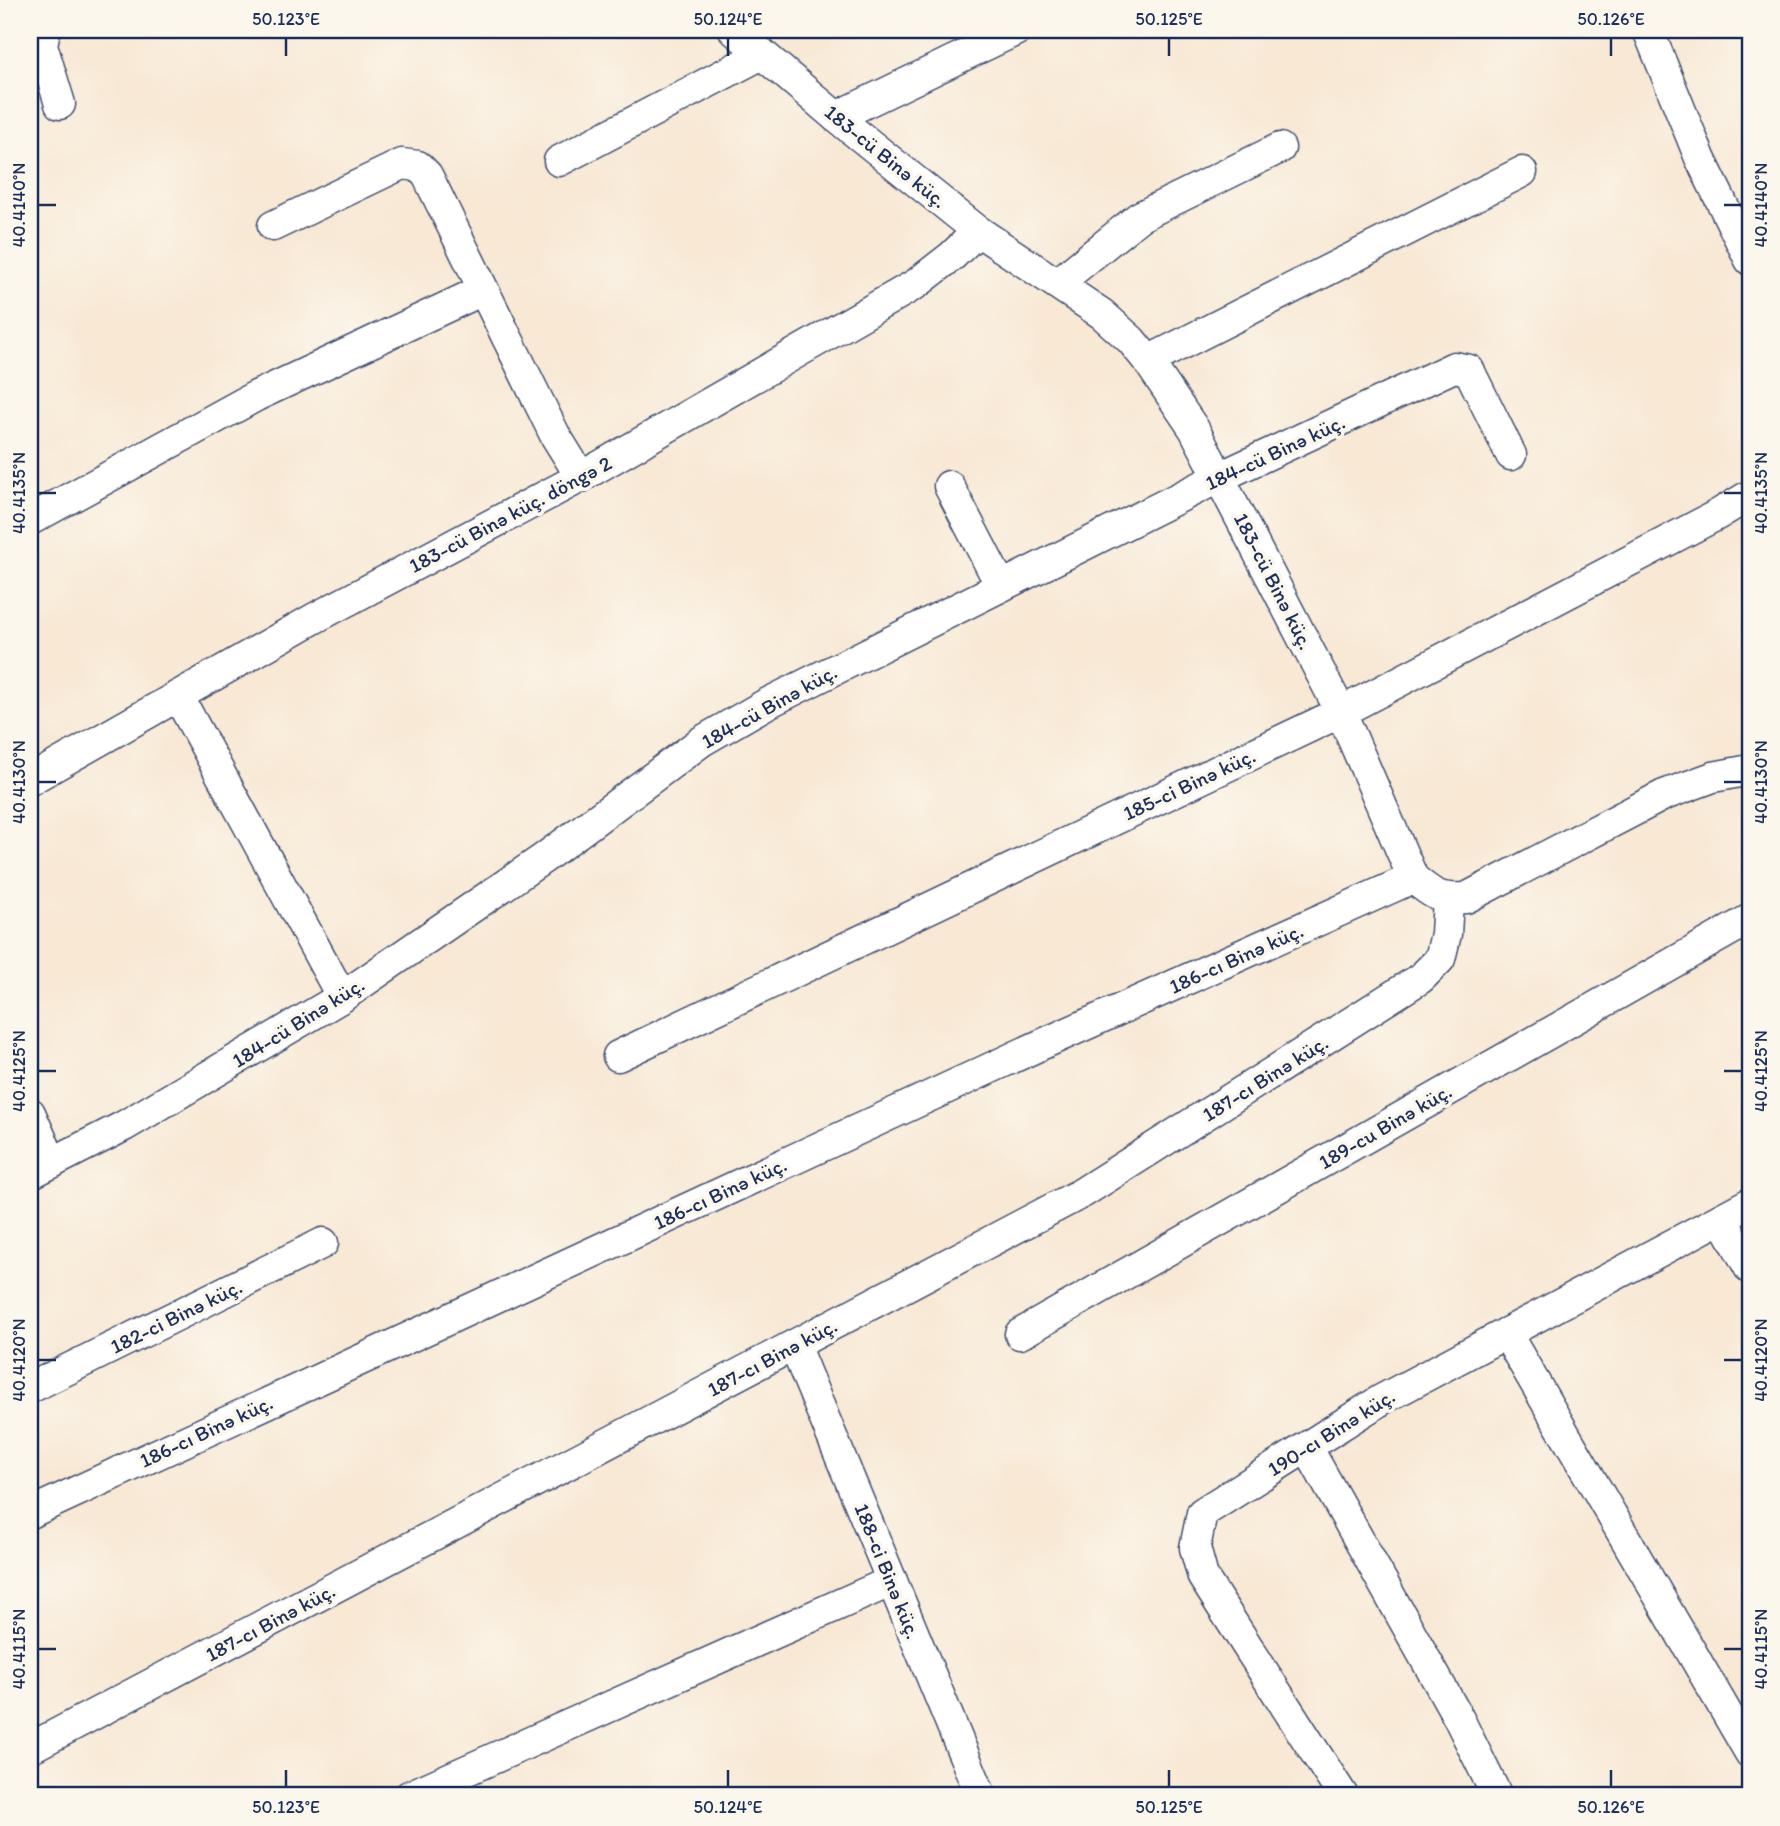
<svg xmlns="http://www.w3.org/2000/svg" width="1780" height="1826" font-family="Itim,sans-serif">
	<style>
		.lines { fill: none; stroke-linecap: round; stroke-linejoin: round }
		.minor-casing { stroke: #3c4b70; stroke-width: 33 }
		.minor { stroke: #fff; stroke-width: 30 }
		.ticks { fill: none; stroke: #1b2f5e; stroke-width: 2.5 }
		.labels { text-anchor: middle; dominant-baseline: central; stroke-width: 7; stroke-linejoin: round; paint-order: stroke }
		.street-label { font-size: 21px; fill: #1b2f5e; stroke: #fbf7ec }
		.neatline { fill: none; stroke: #1b2f5e; stroke-width: 2.5 }
		.ticks-label { font-size: 18px; text-anchor: middle; fill: #1b2f5e }
	</style>
	<rect width="100%" height="100%" fill="#fbf7ec"/>
	<filter id="ink" filterUnits="userSpaceOnUse"><feTurbulence type="fractalNoise" baseFrequency=".0143" numOctaves="2"/><feDisplacementMap in="SourceGraphic" scale="14" xChannelSelector="R" yChannelSelector="G"/><feConvolveMatrix kernelMatrix="1 2 1 2 8 2 1 2 1" color-interpolation-filters="sRGB"/></filter>
	<filter id="wash" filterUnits="userSpaceOnUse"><feTurbulence type="fractalNoise" baseFrequency=".00686" numOctaves="4" result="noise"/><feDisplacementMap in="SourceGraphic" scale="28" xChannelSelector="R" yChannelSelector="G"/><feGaussianBlur stdDeviation="1.57" result="paint"/><feColorMatrix in="noise" values="0 0 0 0 0 0 0 0 0 0 0 0 0 0 0 0 0 1.4 0 .05"/><feComposite in="paint" operator="in"/></filter>
	<g filter="url(#wash)">
		<rect width="100%" height="100%" fill="#f8e8d4"/>
	</g>
	<g filter="url(#ink)">
		<g class="lines">
			<g class="minor-casing">
				<g id="minor">
					<path d="M 45,30 L 42,45 L 60,104"/>
					<path d="M 734,30 L 836,117 L 978,231 L 1102,314 L 1131,340 L 1148,361 L 1194,429 L 1341,712 L 1413,878 C 1433,895 1440,900 1466,898 L 1664,795 L 1713,777 L 1750,770"/>
					<path d="M 1648,30 L 1700,158 L 1750,260"/>
					<path d="M 836,117 L 1017,30"/>
					<path d="M 559,161 L 762,54"/>
					<path d="M 273,226 L 402,164 L 418,166 L 427,175 L 555,435 L 581,477"/>
					<path d="M 1058,283 L 1139,217 L 1280,148"/>
					<path d="M 1148,361 L 1522,172"/>
					<path d="M 949,486 L 1001,586"/>
					<path d="M 30,520 L 256,396 L 483,290"/>
					<path d="M 178,696 L 342,997"/>
					<path d="M 30,780 L 315,618 L 581,477 L 916,284 L 952,256 L 978,231"/>
					<path d="M 618,1056 L 1341,712 L 1717,515 L 1750,495"/>
					<path d="M 30,1113 L 52,1163"/>
					<path d="M 30,1174 L 124,1126 L 342,997 L 544,858 L 702,741 L 766,704 L 1220,477 L 1454,367 L 1469,370 L 1511,455"/>
					<path d="M 1722,1218 L 1750,1269"/>
					<path d="M 1506,1333 L 1750,1753"/>
					<path d="M 1020,1334 L 1750,919"/>
					<path d="M 794,1345 L 981,1796"/>
					<path d="M 30,1388 L 323,1243"/>
					<path d="M 1307,1447 L 1459,1719 L 1497,1796"/>
					<path d="M 30,1513 L 1036,1047 L 1413,878"/>
					<path d="M 30,1748 L 1082,1193 L 1421,978 L 1440,959 L 1446,934 L 1448,900"/>
					<path d="M 409,1796 L 892,1581"/>
					<path d="M 1343,1796 L 1203,1577 L 1195,1548 L 1202,1513 L 1381,1400 L 1750,1203"/>
				</g>
			</g>
			<use href="#minor" class="minor"/>
		</g>
	</g>
	<path class="ticks" d="M 286,38 L 286,56M 728,38 L 728,56M 1169,38 L 1169,56M 1611,38 L 1611,56M 38,205 L 56,205M 1724,205 L 1742,205M 38,493 L 56,493M 1724,493 L 1742,493M 38,782 L 56,782M 1724,782 L 1742,782M 38,1071 L 56,1071M 1724,1071 L 1742,1071M 38,1360 L 56,1360M 1724,1360 L 1742,1360M 38,1649 L 56,1649M 1724,1649 L 1742,1649M 286,1770 L 286,1787M 728,1770 L 728,1787M 1169,1770 L 1169,1787M 1611,1770 L 1611,1787"/>
	<g class="labels">
		<g class="street-label">
			<text transform="translate(886 156) rotate(39)">183-cü Binə küç.</text>
			<text transform="translate(1275 452) rotate(-25)">184-cü Binə küç.</text>
			<text transform="translate(510 514) rotate(-28)">183-cü Binə küç. döngə 2</text>
			<text transform="translate(1274 581) rotate(63)">183-cü Binə küç.</text>
			<text transform="translate(769 706) rotate(-29)">184-cü Binə küç.</text>
			<text transform="translate(1189 784) rotate(-25)">185-ci Binə küç.</text>
			<text transform="translate(1236 958) rotate(-24)">186-cı Binə küç.</text>
			<text transform="translate(298 1022) rotate(-32)">184-cü Binə küç.</text>
			<text transform="translate(1265 1078) rotate(-32)">187-cı Binə küç.</text>
			<text transform="translate(1385 1126) rotate(-30)">189-cu Binə küç.</text>
			<text transform="translate(720 1193) rotate(-25)">186-cı Binə küç.</text>
			<text transform="translate(176 1316) rotate(-26)">182-ci Binə küç.</text>
			<text transform="translate(772 1357) rotate(-28)">187-cı Binə küç.</text>
			<text transform="translate(206 1431) rotate(-25)">186-cı Binə küç.</text>
			<text transform="translate(1331 1432) rotate(-32)">190-cı Binə küç.</text>
			<text transform="translate(888 1571) rotate(68)">188-ci Binə küç.</text>
			<text transform="translate(270 1622) rotate(-28)">187-cı Binə küç.</text>
		</g>
	</g>
	<rect width="1780" height="1826" fill="none" stroke="#fbf7ec" stroke-width="77"/>
	<rect x="38" y="38" width="1704" height="1749" class="neatline"/>
	<g class="ticks-label">
		<text x="286" y="25">50.123°E</text>
		<text x="728" y="25">50.124°E</text>
		<text x="1169" y="25">50.125°E</text>
		<text x="1611" y="25">50.126°E</text>
		<text transform="translate(19 205) rotate(-90)" y="6">40.4140°N</text>
		<text transform="translate(1761 205) rotate(-90)" y="6">40.4140°N</text>
		<text transform="translate(19 493) rotate(-90)" y="6">40.4135°N</text>
		<text transform="translate(1761 493) rotate(-90)" y="6">40.4135°N</text>
		<text transform="translate(19 782) rotate(-90)" y="6">40.4130°N</text>
		<text transform="translate(1761 782) rotate(-90)" y="6">40.4130°N</text>
		<text transform="translate(19 1071) rotate(-90)" y="6">40.4125°N</text>
		<text transform="translate(1761 1071) rotate(-90)" y="6">40.4125°N</text>
		<text transform="translate(19 1360) rotate(-90)" y="6">40.4120°N</text>
		<text transform="translate(1761 1360) rotate(-90)" y="6">40.4120°N</text>
		<text transform="translate(19 1649) rotate(-90)" y="6">40.4115°N</text>
		<text transform="translate(1761 1649) rotate(-90)" y="6">40.4115°N</text>
		<text x="286" y="1813">50.123°E</text>
		<text x="728" y="1813">50.124°E</text>
		<text x="1169" y="1813">50.125°E</text>
		<text x="1611" y="1813">50.126°E</text>
	</g>
</svg>
